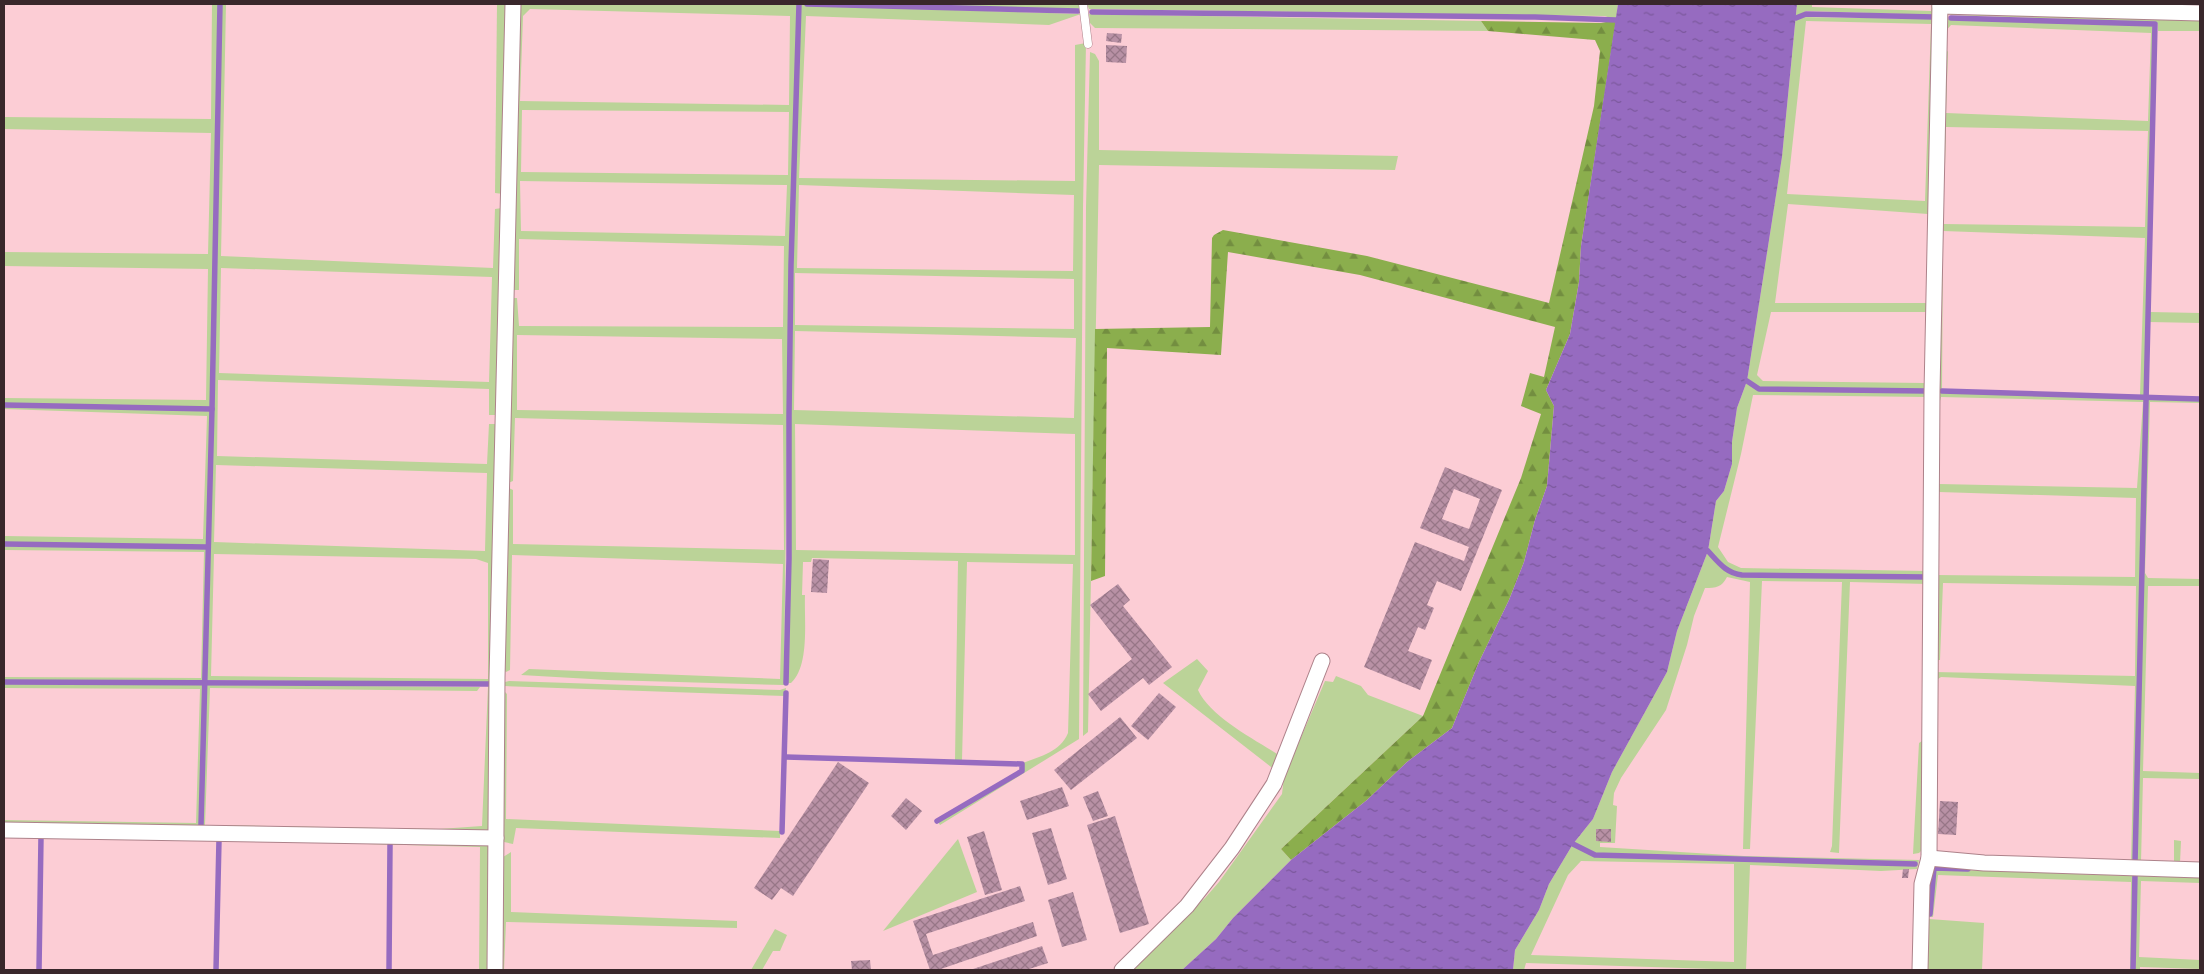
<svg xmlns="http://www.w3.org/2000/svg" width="2204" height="974" font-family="'Golos Text',sans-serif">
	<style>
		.green { fill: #bbd398; fill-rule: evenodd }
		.forest { fill: url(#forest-firs) }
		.water { fill: url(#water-ripples) }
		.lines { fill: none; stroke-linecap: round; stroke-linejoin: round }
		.stream { stroke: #966bc0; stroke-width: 5.5 }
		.building { fill: url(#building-cross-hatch); fill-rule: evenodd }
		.service-casing { stroke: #ad828a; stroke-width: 9 }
		.minor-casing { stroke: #ad828a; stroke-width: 17 }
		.service { stroke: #fff; stroke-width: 8 }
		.minor { stroke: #fff; stroke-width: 15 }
	</style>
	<defs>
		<pattern id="forest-firs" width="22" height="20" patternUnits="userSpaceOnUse" patternTransform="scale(1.25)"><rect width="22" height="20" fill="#8bae4d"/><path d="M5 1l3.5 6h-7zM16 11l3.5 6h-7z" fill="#738e40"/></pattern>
		<pattern id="water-ripples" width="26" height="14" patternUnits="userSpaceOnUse" patternTransform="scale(1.25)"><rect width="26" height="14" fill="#966bc0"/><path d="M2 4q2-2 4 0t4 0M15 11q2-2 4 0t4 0" fill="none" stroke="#7b589c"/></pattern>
		<pattern id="building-cross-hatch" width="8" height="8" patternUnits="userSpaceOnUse" patternTransform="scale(1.25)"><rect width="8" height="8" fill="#b891a5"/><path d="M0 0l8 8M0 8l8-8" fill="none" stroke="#977687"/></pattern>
	</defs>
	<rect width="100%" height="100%" fill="#fccdd5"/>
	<g class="green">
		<path d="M 212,4 L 218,4 L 211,408 L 4,403 L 4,398 L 206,400 L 208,269 L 4,266 L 4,252 L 208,254 L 211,133 L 4,129 L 4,117 L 211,119 Z"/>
		<path d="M 221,4 L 226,4 L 221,256 L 493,268 L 495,209 L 502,208 L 498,415 L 489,415 L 489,389 L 218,380 L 217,456 L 487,464 L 489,424 L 497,424 L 489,831 L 4,827 L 4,820 L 196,823 L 200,689 L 4,688 L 4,683 L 203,684 L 201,827 L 206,685 L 480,687 L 477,691 L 210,688 L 205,825 L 439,829 L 482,826 L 488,687 L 490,684 L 488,683 L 206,680 L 214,378 ZM 221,268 L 492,277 L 489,382 L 219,373 ZM 216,465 L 487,473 L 485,551 L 214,542 ZM 214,554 L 476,559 L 488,563 L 488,679 L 211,676 Z"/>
		<path d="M 497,4 L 508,4 L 503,194 L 495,193 Z"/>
		<path d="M 519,4 L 797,5 L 788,328 L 784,685 L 608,680 L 521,675 L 529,669 L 780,679 L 783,564 L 512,555 L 510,670 L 506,672 L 503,669 L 507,487 L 513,490 L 513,544 L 784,550 L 783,425 L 515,418 L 513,481 L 508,483 L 512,298 L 517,298 L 519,326 L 783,327 L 784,246 L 519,239 L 519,290 L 511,290 ZM 530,9 L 790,16 L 789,105 L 520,101 L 523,16 ZM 522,110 L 789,112 L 788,175 L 521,172 ZM 520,181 L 787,185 L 785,236 L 521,231 ZM 517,335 L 782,339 L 783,414 L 517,410 Z"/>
		<path d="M 883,4 L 1079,4 L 1080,10 Z"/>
		<path d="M 1087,4 L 1618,4 L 1616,20 L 1605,16 L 1089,9 Z"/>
		<path d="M 1797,4 L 1812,4 L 1812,7 L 1931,11 L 1932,4 L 1938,4 L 1933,255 L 1928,254 L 1928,214 L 1788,204 L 1775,303 L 1927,303 L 1930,267 L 1933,267 L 1932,348 L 1927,346 L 1928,312 L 1771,312 L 1757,375 L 1763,381 L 1925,383 L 1926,355 L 1932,352 L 1930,424 L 1927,425 L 1926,397 L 1753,395 L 1741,454 L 1718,547 L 1728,562 L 1741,568 L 1927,571 L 1927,435 L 1930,435 L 1929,577 L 1922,850 L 1919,853 L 1913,854 L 1919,743 L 1922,741 L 1927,584 L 1850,582 L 1839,853 L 1830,852 L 1832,846 L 1842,582 L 1762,581 L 1750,849 L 1743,849 L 1750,582 L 1727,577 C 1722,587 1716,588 1705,588 L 1694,616 L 1687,645 L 1666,710 L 1621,778 L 1614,793 L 1613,805 L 1617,806 L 1615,843 L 1600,843 L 1600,847 L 1744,856 L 1919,860 L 1917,869 L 1881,871 L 1750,865 L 1746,970 L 1526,963 L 1524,970 L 1513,970 L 1515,950 L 1539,910 L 1549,884 L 1573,844 L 1593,819 L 1612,772 L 1667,672 L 1677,631 L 1708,551 L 1716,501 L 1724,491 L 1732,464 L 1732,442 L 1737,408 L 1747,381 L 1782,157 ZM 1806,11 L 1934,15 L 1936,17 L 1933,19 L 1797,17 ZM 1806,21 L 1931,24 L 1925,201 L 1787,194 ZM 1749,382 L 1758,387 L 1927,391 L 1758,390 ZM 1709,552 L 1731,572 L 1742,575 L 1928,577 L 1742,577 C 1728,575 1714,565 1709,552 ZM 1581,861 L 1734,864 L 1734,962 L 1531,955 L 1568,875 Z"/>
		<path d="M 800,5 L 1081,14 L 1049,25 L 806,16 L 799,178 L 1075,181 L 1075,45 L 1086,43 L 1083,208 L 1079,739 L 940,825 L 938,822 L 1023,771 L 1023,763 C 1041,756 1060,752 1068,733 L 1073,564 L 967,562 L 962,760 L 955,760 L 958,561 L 812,558 L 811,562 L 803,562 L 802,595 L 805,595 C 804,620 810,666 791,683 L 788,683 L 791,557 L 791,327 ZM 799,185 L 1074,195 L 1073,271 L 797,268 ZM 795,273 L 1074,279 L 1074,329 L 795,325 ZM 795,331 L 1076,338 L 1074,418 L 794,410 ZM 795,424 L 1075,434 L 1075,555 L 796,550 Z"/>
		<path d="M 1957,9 L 2200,18 L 2200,31 L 2158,31 L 2158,24 L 2155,22 L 1950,15 Z"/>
		<path d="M 1089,14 L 1481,21 L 1488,31 L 1095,28 L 1090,23 Z"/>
		<path d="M 1948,19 L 2155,26 L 2144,395 L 2140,395 L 2145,238 L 1943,231 L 1942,392 L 2145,399 L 2135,866 L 1970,859 L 1964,855 L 2131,864 L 2135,686 L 1941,677 L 1938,679 L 1937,724 L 1932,727 L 1934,672 L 2135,676 L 2136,586 L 1943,583 L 1940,660 L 1935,660 L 1936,575 L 2135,577 L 2136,498 L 1939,492 L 1939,567 L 1936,567 L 1936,413 L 1938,413 L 1939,484 L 2137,488 L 2143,402 L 1941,397 L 1939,405 L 1936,405 L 1941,181 L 1944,185 L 1943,224 L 2145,227 L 2148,131 L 1946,127 L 1945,166 L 1941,170 L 1944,46 L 1948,52 L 1946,113 L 2148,121 L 2151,33 L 1951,25 L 1944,33 Z"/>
		<path d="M 1090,52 L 1095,54 L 1099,61 L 1099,150 L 1398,156 L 1395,170 L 1099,165 L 1088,732 L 1083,736 L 1086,207 Z"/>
		<path d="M 2150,312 L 2200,313 L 2200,323 L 2149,322 Z"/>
		<path d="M 2146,399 L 2200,399 L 2200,403 L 2150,402 L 2145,573 L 2148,578 L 2200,579 L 2200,586 L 2148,586 L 2143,771 L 2200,773 L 2200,779 L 2143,778 L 2141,862 L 2136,863 Z"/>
		<path d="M 4,406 L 211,411 L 206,545 L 4,542 L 4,536 L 203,539 L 207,416 L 4,409 Z"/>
		<path d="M 4,546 L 207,548 L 203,681 L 4,680 L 4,677 L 201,678 L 204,552 L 4,550 Z"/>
		<path d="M 1197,659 L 1208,671 L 1198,690 C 1211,718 1255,739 1280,756 L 1275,770 L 1163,683 Z"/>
		<path d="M 1336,676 L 1361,686 L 1368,695 L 1423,716 L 1281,849 L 1291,860 L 1233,918 L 1216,939 L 1182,970 L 1127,970 L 1205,898 L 1219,882 L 1282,794 L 1284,777 L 1325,681 L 1333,682 Z"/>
		<path d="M 509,681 L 780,690 L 786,688 L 785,696 L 504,686 L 505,682 Z"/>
		<path d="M 503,690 L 507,694 L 506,819 L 780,831 L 780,838 L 516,828 L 513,844 L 504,842 L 501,823 Z"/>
		<path d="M 958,839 L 977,892 L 883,931 Z"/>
		<path d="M 217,840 L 489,844 L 490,970 L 479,970 L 480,847 Z"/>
		<path d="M 2174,840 L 2181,841 L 2180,863 L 2174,867 Z"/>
		<path d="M 511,852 L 511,912 L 737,921 L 737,928 L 506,922 L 504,970 L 500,970 L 503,857 Z"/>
		<path d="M 1932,864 L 2200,876 L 1934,867 L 1929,914 L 1935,869 L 2134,876 L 2132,970 L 2130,970 L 2131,882 L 1938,875 L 1933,917 L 1926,916 L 1929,871 Z"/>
		<path d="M 2136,875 L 2200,878 L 2200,883 L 2141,881 L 2139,957 L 2200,960 L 2200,969 L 2140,967 L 2140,970 L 2134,970 Z"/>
		<path d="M 1929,919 L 1984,923 L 1982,970 L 1926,970 L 1926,924 L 1929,923 Z"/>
		<path d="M 775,929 L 787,935 L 780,951 L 773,951 L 762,970 L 751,970 Z"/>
	</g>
	<path class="forest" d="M 1616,20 L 1581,246 L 1579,282 L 1570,334 L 1546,390 L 1554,406 L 1547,486 L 1535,520 L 1524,562 L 1509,600 L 1479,662 L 1452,728 L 1407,762 L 1367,800 L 1291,860 L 1281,849 L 1423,716 L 1521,478 L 1541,414 L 1521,406 L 1530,373 L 1544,377 L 1555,327 L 1360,275 L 1228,252 L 1221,355 L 1107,348 L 1105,576 L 1091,581 L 1095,329 L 1210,327 L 1212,238 L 1214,235 L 1223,230 L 1367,256 L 1549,303 L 1594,106 L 1600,51 L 1595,40 L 1488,31 L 1481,21 L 1601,23 Z"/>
	<path class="water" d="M 1618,4 L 1797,4 L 1782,157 L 1747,381 L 1737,408 L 1732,442 L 1732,464 L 1724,491 L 1716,501 L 1708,551 L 1677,631 L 1667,672 L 1612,772 L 1593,819 L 1573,844 L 1549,884 L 1539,910 L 1515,950 L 1513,970 L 1182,970 L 1216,939 L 1233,918 L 1291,860 L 1367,800 L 1407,762 L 1452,728 L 1479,662 L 1509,600 L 1524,562 L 1535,520 L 1547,486 L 1554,406 L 1546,390 L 1570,334 L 1579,282 L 1581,246 Z"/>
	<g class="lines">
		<g class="stream">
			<path d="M 807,4 L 1078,11"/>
			<path d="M 1092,12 L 1535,17 L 1616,20"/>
			<path d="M 1796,18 L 1806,14 L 1934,17"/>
			<path d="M 1951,18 L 2155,24 L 2135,863"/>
			<path d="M 1747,381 L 1759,389 L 1926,391"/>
			<path d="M 1942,391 L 2200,399"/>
			<path d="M 4,405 L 212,409"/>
			<path d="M 4,544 L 207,547"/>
			<path d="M 1708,551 C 1719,563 1726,573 1742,575 L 1927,577"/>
			<path d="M 4,682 L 490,684"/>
			<path d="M 786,683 L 789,559 L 789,416 L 791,265 L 799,4"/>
			<path d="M 786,757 L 1022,764 L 1022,771 L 937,821"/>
			<path d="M 201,825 L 212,409 L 220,4"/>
			<path d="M 782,832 L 786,693"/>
			<path d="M 1573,844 L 1595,855 L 1915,864"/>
			<path d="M 1930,914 L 1934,868 L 1968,869"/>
			<path d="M 39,970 L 41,837"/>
			<path d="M 216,970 L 219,840"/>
			<path d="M 389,970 L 390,845"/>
			<path d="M 2133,970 L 2135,874"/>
		</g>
	</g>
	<g class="building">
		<path d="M 1107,33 L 1122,34 L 1121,43 L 1106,41 Z"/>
		<path d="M 1106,45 L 1127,46 L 1126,63 L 1106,62 Z"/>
		<path d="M 1445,467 L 1502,490 L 1461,591 L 1437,581 L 1427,605 L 1434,608 L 1425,630 L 1418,627 L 1408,651 L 1432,660 L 1420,690 L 1364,667 L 1415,542 L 1464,561 L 1469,547 L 1420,528 ZM 1454,489 L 1480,499 L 1469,529 L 1442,519 Z"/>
		<path d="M 813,559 L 829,560 L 827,593 L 811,592 Z"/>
		<path d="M 1118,584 L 1130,600 L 1123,606 L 1172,667 L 1149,685 L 1143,678 L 1101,711 L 1088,694 L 1132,659 L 1090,605 Z"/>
		<path d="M 1159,693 L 1176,707 L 1148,740 L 1131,726 Z"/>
		<path d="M 1120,717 L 1137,738 L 1071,790 L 1054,770 Z"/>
		<path d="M 838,762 L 869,783 L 793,896 L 781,888 L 772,900 L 754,888 Z"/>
		<path d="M 1062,787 L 1069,806 L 1027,820 L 1020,801 Z"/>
		<path d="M 1098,791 L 1108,816 L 1093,821 L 1083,797 Z"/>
		<path d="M 906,798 L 922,811 L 906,830 L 891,816 Z"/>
		<path d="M 1940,801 L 1958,802 L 1956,835 L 1938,834 Z"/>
		<path d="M 1115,816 L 1149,924 L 1120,933 L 1087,825 Z"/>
		<path d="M 1051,828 L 1067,879 L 1048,885 L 1032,833 Z"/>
		<path d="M 1596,829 L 1611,829 L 1611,842 L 1596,841 Z"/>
		<path d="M 984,831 L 1002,890 L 985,895 L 967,837 Z"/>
		<path d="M 1903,869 L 1909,869 L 1908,878 L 1902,878 Z"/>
		<path d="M 1020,886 L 1025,901 L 926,934 L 933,955 L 1033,922 L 1037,936 L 938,970 L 930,970 L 913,921 Z"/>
		<path d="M 1073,892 L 1087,940 L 1062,947 L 1048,900 Z"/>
		<path d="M 1042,946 L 1048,963 L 1026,970 L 970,970 Z"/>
		<path d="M 870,960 L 871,970 L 852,970 L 851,961 Z"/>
	</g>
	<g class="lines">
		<g class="service-casing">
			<path id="service" d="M 1083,4 L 1088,44"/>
		</g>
		<g class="minor-casing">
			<g id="minor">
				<path d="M 1940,6 L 2200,13"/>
				<path d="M 4,830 L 496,838"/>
				<path d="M 1929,858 L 1984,863 L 2200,870"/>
				<path d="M 495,970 L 497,678 L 513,4"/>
				<path d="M 1122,970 L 1187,906 L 1232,848 L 1274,784 L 1322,661"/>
				<path d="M 1920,970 L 1922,884 L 1929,858 L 1932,392 L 1940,4"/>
			</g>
		</g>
		<use href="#service" class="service"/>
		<use href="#minor" class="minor"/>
	</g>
	<rect width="2204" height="974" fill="none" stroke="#39272b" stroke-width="10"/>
</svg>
